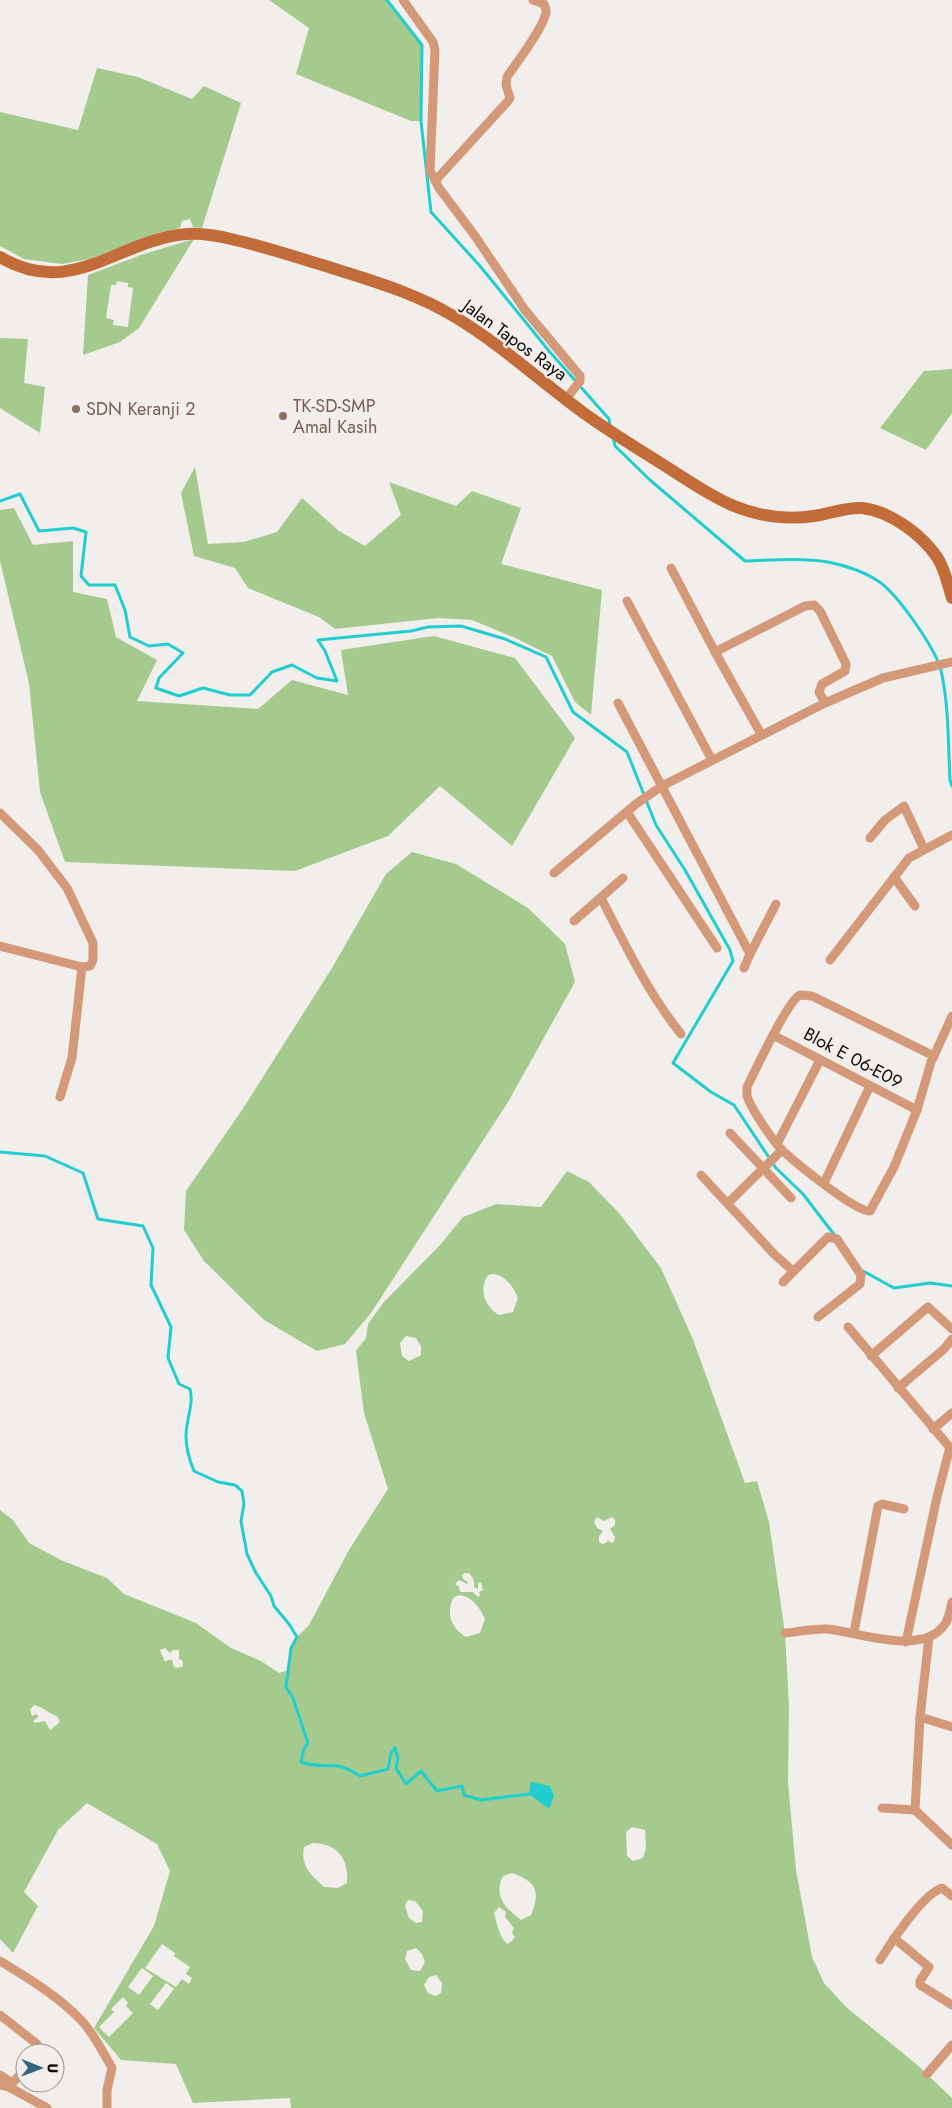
<svg xmlns="http://www.w3.org/2000/svg" width="952" height="2108" font-family="Jost,sans-serif">
	<style>
		.green { fill: #a4ca8d; fill-rule: evenodd }
		.water { fill: #20ced0 }
		.lines { fill: none; stroke-linecap: round; stroke-linejoin: round }
		.stream { stroke: #20ced0; stroke-width: 3 }
		.minor { stroke: #d49979; stroke-width: 9 }
		.secondary { stroke: #c26c39; stroke-width: 12 }
		.education-dot { fill: #8d6e63; stroke: #f2eeeb; stroke-width: 2 }
		.labels { text-anchor: middle; dominant-baseline: central; stroke-width: 4.5; stroke-linejoin: round; paint-order: stroke }
		.street-label { font-size: 18px; fill: #0d0c0b; stroke: #f2eeeb }
		.education-label { font-size: 18px; fill: #785e54; stroke: #f2eeeb; text-anchor: start }
	</style>
	<rect width="100%" height="100%" fill="#f2eeeb"/>
	<g class="green">
		<path d="M 269,0 L 387,0 L 422,45 L 421,121 L 411,121 L 296,74 L 309,28 Z"/>
		<path d="M 97,68 L 138,77 L 192,99 L 204,86 L 241,103 L 202,228 L 193,227 L 190,219 L 182,221 L 180,228 L 158,233 L 89,259 L 62,264 L 24,259 L 0,246 L 0,112 L 78,130 Z"/>
		<path d="M 194,239 L 139,328 L 120,342 L 83,355 L 88,275 L 141,255 ZM 117,281 L 128,283 L 128,287 L 133,288 L 128,327 L 113,325 L 114,320 L 106,318 L 111,285 L 116,285 Z"/>
		<path d="M 0,338 L 28,339 L 24,383 L 45,387 L 40,433 L 0,408 Z"/>
		<path d="M 952,369 L 952,413 L 926,450 L 880,428 L 924,371 Z"/>
		<path d="M 195,467 L 208,544 L 244,542 L 277,532 L 302,498 L 339,531 L 365,546 L 401,515 L 389,482 L 456,506 L 472,491 L 521,508 L 501,564 L 602,590 L 591,715 L 575,702 L 552,656 L 513,637 L 472,620 L 438,618 L 335,629 L 319,617 L 248,588 L 235,568 L 194,556 L 181,493 Z"/>
		<path d="M 14,508 L 33,545 L 73,541 L 73,592 L 107,599 L 116,637 L 157,660 L 137,701 L 258,709 L 292,680 L 348,695 L 341,650 L 434,636 L 515,658 L 575,738 L 512,846 L 440,786 L 388,836 L 295,871 L 65,862 L 40,792 L 29,683 L 0,561 L 0,510 Z"/>
		<path d="M 412,852 L 456,864 L 528,908 L 565,944 L 575,982 L 508,1102 L 371,1313 L 345,1344 L 317,1351 L 264,1320 L 204,1261 L 184,1230 L 186,1191 L 242,1110 L 332,968 L 386,874 Z"/>
		<path d="M 567,1171 L 589,1182 L 619,1213 L 661,1268 L 692,1337 L 745,1483 L 757,1481 L 769,1522 L 785,1633 L 789,1706 L 788,1783 L 796,1870 L 812,1957 L 824,1983 L 846,2007 L 915,2063 L 952,2098 L 952,2108 L 291,2108 L 290,2098 L 193,2103 L 176,2064 L 121,2060 L 94,2028 L 154,1926 L 170,1871 L 157,1844 L 87,1803 L 58,1830 L 24,1892 L 38,1906 L 13,1953 L 0,1939 L 0,1510 L 13,1520 L 29,1543 L 63,1561 L 107,1578 L 124,1594 L 196,1623 L 231,1648 L 261,1661 L 279,1673 L 289,1670 L 291,1648 L 297,1637 L 309,1625 L 349,1550 L 388,1489 L 364,1413 L 356,1351 L 366,1338 L 368,1324 L 384,1302 L 440,1245 L 463,1217 L 496,1204 L 541,1207 ZM 493,1274 C 506,1276 513,1286 518,1298 L 513,1312 L 499,1315 C 485,1306 478,1290 488,1275 ZM 406,1336 L 416,1338 L 421,1346 L 421,1355 L 409,1361 L 402,1356 L 400,1343 ZM 597,1517 L 604,1521 L 612,1517 L 615,1520 L 615,1525 L 610,1529 L 615,1537 L 614,1542 L 611,1543 L 608,1540 L 606,1543 L 602,1544 L 599,1542 L 599,1536 L 603,1531 L 597,1528 L 594,1522 ZM 465,1573 L 469,1573 C 473,1578 475,1581 474,1587 L 478,1589 L 478,1583 L 481,1582 L 483,1590 L 479,1592 L 480,1596 L 478,1597 L 473,1592 L 460,1592 L 459,1587 L 455,1584 L 459,1580 L 467,1584 L 468,1582 L 463,1579 L 462,1575 ZM 460,1595 C 473,1597 480,1608 485,1619 L 480,1633 L 466,1637 C 451,1628 445,1612 454,1597 ZM 165,1648 L 170,1653 L 173,1650 L 179,1650 L 179,1659 L 183,1661 L 183,1666 L 178,1668 L 174,1667 L 172,1660 L 168,1660 L 165,1662 L 160,1650 ZM 34,1705 C 44,1707 49,1714 57,1716 L 60,1722 L 50,1730 L 45,1721 L 35,1723 L 33,1721 L 38,1717 L 37,1714 L 32,1716 L 30,1710 ZM 632,1827 L 645,1830 L 646,1848 L 643,1858 L 633,1861 L 627,1856 L 626,1832 ZM 313,1843 C 338,1844 349,1859 347,1883 L 338,1888 L 324,1887 C 311,1875 300,1866 304,1847 ZM 512,1873 C 536,1882 541,1890 531,1915 L 521,1920 C 505,1908 493,1895 503,1876 ZM 408,1900 L 415,1901 L 423,1911 L 422,1922 L 416,1923 L 409,1918 L 405,1906 ZM 499,1907 L 506,1912 L 505,1917 L 514,1928 L 512,1933 L 515,1937 L 512,1941 L 507,1944 C 499,1936 497,1924 494,1913 ZM 162,1944 L 175,1953 L 174,1956 L 190,1967 L 186,1974 L 192,1978 L 189,1984 L 182,1979 L 176,1987 L 145,1968 ZM 416,1948 L 422,1954 L 425,1962 L 420,1971 L 411,1970 L 405,1959 L 407,1951 ZM 142,1968 L 153,1976 L 139,1995 L 128,1987 ZM 436,1975 L 442,1983 L 441,1993 L 435,1996 L 428,1993 L 424,1985 L 429,1977 ZM 166,1983 L 174,1989 L 158,2010 L 150,2004 ZM 123,1997 L 128,2003 L 126,2006 L 133,2013 L 109,2037 L 99,2027 L 114,2012 L 111,2009 Z"/>
	</g>
	<path class="water" d="M 531,1782 L 550,1786 L 554,1796 L 549,1809 L 529,1794 Z"/>
	<g class="lines">
		<g class="stream">
			<path d="M 387,0 L 422,45 L 421,121 L 431,212 L 480,266 L 549,351 L 609,419 L 610,426"/>
			<path d="M 613,437 L 615,446 L 650,480 L 745,561 C 773,560 801,558 828,562 C 844,565 865,572 878,581 C 897,593 935,648 941,670 C 949,706 948,743 950,780 L 952,786"/>
			<path d="M 0,501 L 20,494 L 39,531 L 73,528 L 86,532 L 81,576 L 89,585 L 115,585 L 125,610 L 130,637 L 149,646 L 168,644 L 183,653 L 159,678 L 156,688 L 179,696 L 203,688 L 230,695 L 250,695 L 272,672 L 292,665 L 317,678 L 337,681 L 325,651 L 318,640 L 411,631 L 428,627 L 461,626 L 505,639 L 546,657 L 573,712 L 627,752 L 656,825 L 685,870 L 730,950 L 733,961 L 673,1063 L 711,1092 L 734,1105 L 776,1168 L 803,1194 L 836,1237"/>
			<path d="M 0,1152 L 45,1156 L 83,1173 L 98,1219 L 143,1226 L 153,1248 L 151,1285 L 171,1327 L 168,1358 L 179,1384 L 190,1389 C 194,1405 186,1419 186,1436 C 186,1448 189,1459 194,1471 L 218,1482 L 235,1485 L 242,1491 L 244,1504 L 241,1521 L 247,1554 L 256,1573 L 271,1596 L 274,1606 L 289,1624 L 297,1637 L 291,1648 L 286,1687 L 293,1698 L 308,1743 L 304,1749 L 301,1762 C 314,1767 324,1765 338,1766 C 346,1767 353,1772 360,1776 L 388,1769 L 391,1753 L 395,1748 L 398,1758 L 396,1768 L 406,1784 L 421,1771 L 437,1791 L 462,1786 L 464,1795 L 481,1800 L 529,1794"/>
			<path d="M 863,1271 L 894,1288 L 930,1283 L 952,1286"/>
		</g>
		<g class="minor">
			<path d="M 403,0 L 433,42 L 435,50 L 430,171 L 439,188 L 475,236 L 525,310 L 580,376 L 580,381 L 566,399"/>
			<path d="M 435,181 L 508,101 L 510,98 L 506,85 L 507,77 C 515,65 547,23 546,11 C 546,9 545,6 544,4 L 533,0"/>
			<path d="M 671,568 L 715,652 L 761,734"/>
			<path d="M 627,601 L 712,760"/>
			<path d="M 715,652 L 805,606 L 814,605 L 820,611 L 846,664 L 845,671 L 822,684 L 819,692 L 825,703"/>
			<path d="M 618,703 L 750,954 L 744,968"/>
			<path d="M 627,812 L 717,948"/>
			<path d="M 0,813 L 38,850 L 67,888 L 93,943 L 93,960 L 90,966 L 82,967 L 0,946"/>
			<path d="M 870,838 L 885,820 L 904,806 L 924,849"/>
			<path d="M 554,873 L 636,804 L 662,786 L 825,703 L 883,678 L 952,662"/>
			<path d="M 894,877 L 915,906"/>
			<path d="M 601,898 C 625,944 648,993 681,1034"/>
			<path d="M 574,921 L 623,878"/>
			<path d="M 750,954 L 776,904"/>
			<path d="M 830,960 L 909,858 L 952,835"/>
			<path d="M 773,1035 L 917,1110"/>
			<path d="M 934,1056 L 812,996 L 800,995 C 788,1000 755,1071 747,1087 L 747,1096 C 751,1109 773,1141 783,1151 C 795,1162 858,1214 870,1211 L 894,1167 L 917,1110 L 931,1062 L 934,1056 L 952,1016"/>
			<path d="M 60,1097 L 72,1058 L 82,967"/>
			<path d="M 730,1133 L 791,1198"/>
			<path d="M 777,1144 L 820,1060"/>
			<path d="M 701,1175 L 774,1254 L 793,1271"/>
			<path d="M 824,1183 L 870,1086"/>
			<path d="M 728,1203 L 782,1150"/>
			<path d="M 783,1282 L 828,1237 L 837,1239 L 861,1275 L 860,1284 L 818,1317"/>
			<path d="M 848,1327 L 952,1450"/>
			<path d="M 871,1356 L 928,1307 L 952,1329"/>
			<path d="M 898,1388 L 944,1349 L 952,1339"/>
			<path d="M 933,1429 L 952,1413"/>
			<path d="M 854,1632 L 878,1506 L 882,1504 L 904,1509"/>
			<path d="M 785,1633 C 798,1632 814,1628 827,1629 C 859,1632 923,1657 945,1624 C 949,1618 950,1610 952,1602"/>
			<path d="M 929,1637 L 920,1717 L 915,1810 L 952,1845"/>
			<path d="M 906,1642 L 937,1497 L 950,1447"/>
			<path d="M 920,1717 L 952,1727"/>
			<path d="M 882,1808 L 915,1810"/>
			<path d="M 894,1938 L 929,1967 L 920,1981 L 920,1985 L 952,2005"/>
			<path d="M 880,1960 C 891,1942 923,1894 942,1888 L 952,1896"/>
			<path d="M 0,1961 C 28,1978 58,1996 81,2020 C 94,2034 103,2052 112,2068 L 107,2090 L 107,2108"/>
			<path d="M 0,2015 L 37,2044 L 39,2053"/>
			<path d="M 927,2074 L 952,2045"/>
			<path d="M 0,2075 L 12,2083"/>
			<path d="M 0,2085 L 9,2087 L 47,2108"/>
			<path d="M 9,2087 L 25,2069"/>
		</g>
		<path class="secondary" d="M 0,257 C 72,300 119,239 187,234 C 203,233 219,236 235,240 C 267,247 298,258 329,267 C 372,281 416,293 455,317 C 500,344 539,380 581,411 C 611,433 642,451 673,471 C 692,483 712,497 734,506 C 758,516 787,520 814,516 C 829,514 846,507 862,508 C 890,511 921,534 937,557 C 945,569 948,585 952,598"/>
	</g>
	<g class="education-dot">
		<circle cx="76" cy="409" r="5"/>
		<circle cx="283" cy="416" r="5"/>
	</g>
	<g class="labels">
		<g class="street-label">
			<text transform="translate(515 340) rotate(36)">Jalan Tapos Raya</text>
			<text transform="translate(853 1058) rotate(28)">Blok E 06-E09</text>
		</g>
		<g class="education-label">
			<text x="293" y="406">TK-SD-SMP<tspan x="293" dy="21">Amal Kasih</tspan></text>
			<text x="86" y="409">SDN Keranji 2</text>
		</g>
	</g>
	<g transform="translate(40 2068) rotate(91)"><circle r="24" fill="#f2eeeb" stroke="#969491"/>
	<path d="M0-4L9 19L0 12L-9 19Z" fill="#326883"/>
	<text y="-8" font-size="14" font-weight="bold" text-anchor="middle" fill="#0d0c0b">U</text>
	</g>
</svg>
